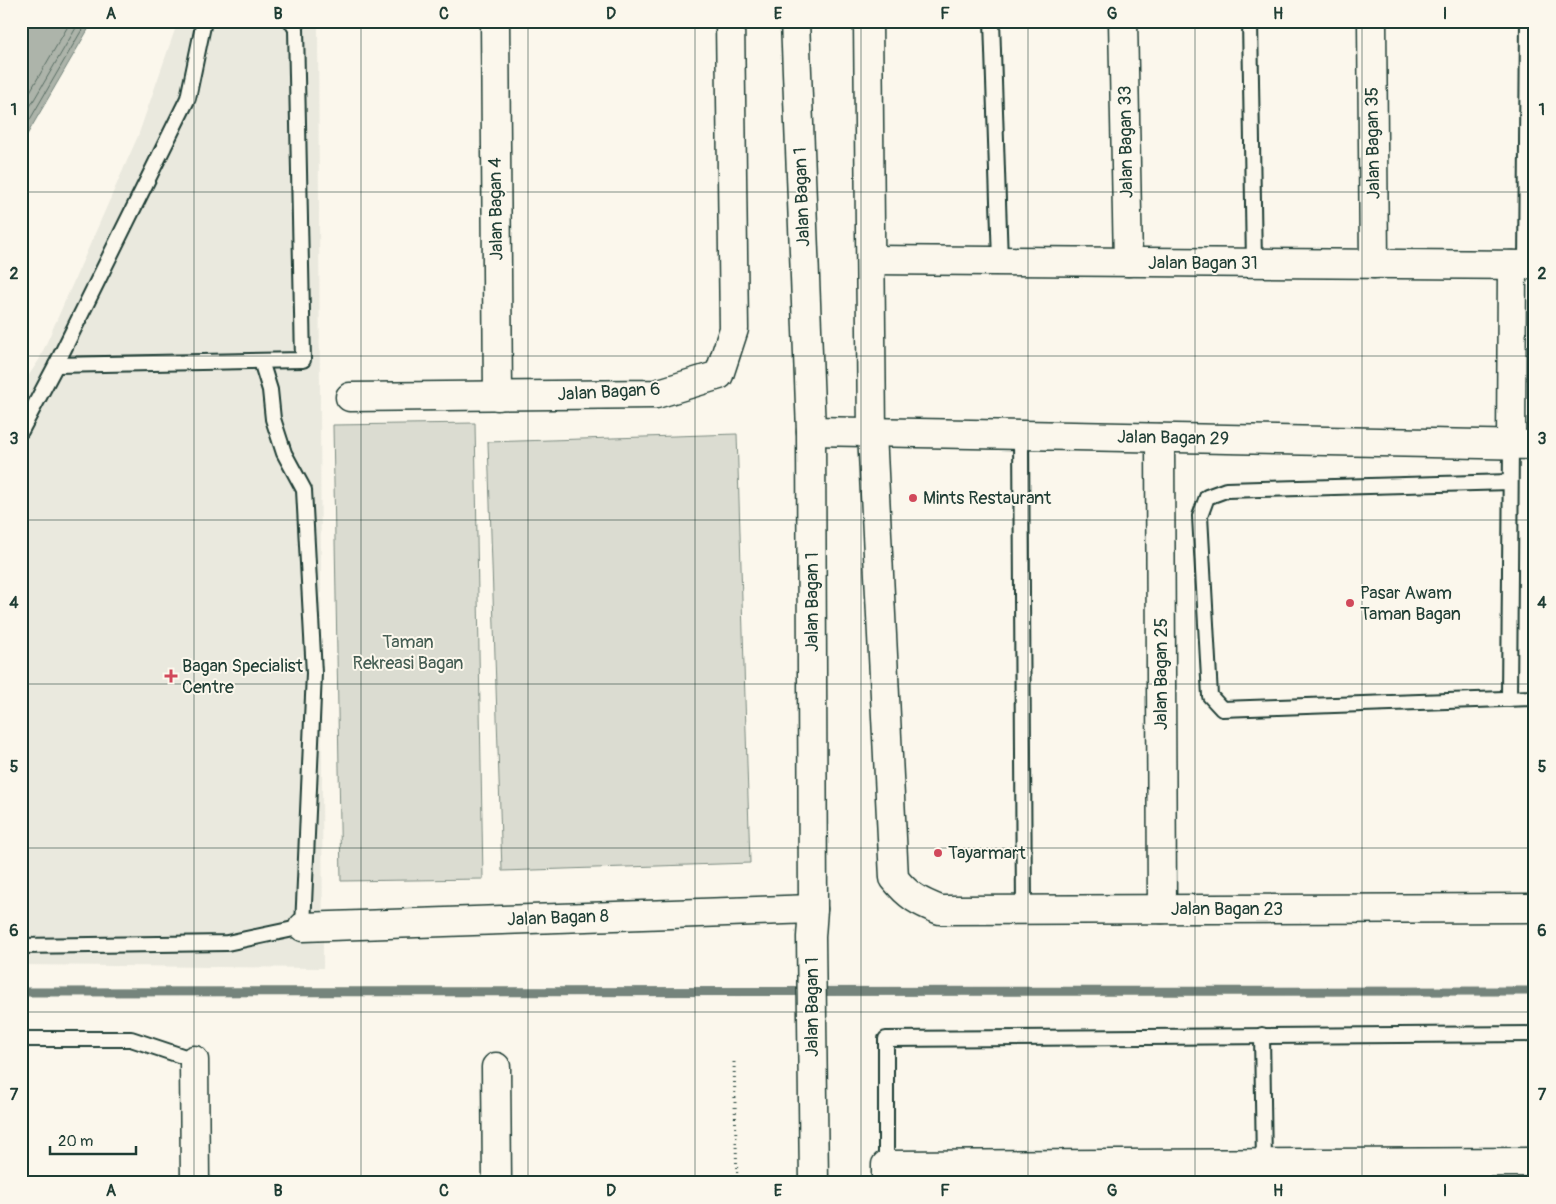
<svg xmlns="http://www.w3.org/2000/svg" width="1556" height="1204" font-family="Pangolin,sans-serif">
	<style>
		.built { fill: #eae9de }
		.green { fill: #dbdcd1; stroke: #7d8c82 }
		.water { fill: #adb4aa; stroke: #74847b }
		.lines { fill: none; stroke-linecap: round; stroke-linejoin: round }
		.shore { stroke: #586d63; stroke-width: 1 }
		.stream { stroke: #74847b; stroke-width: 9 }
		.lane-casing { stroke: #1f3d34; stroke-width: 18 }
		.street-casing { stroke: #1f3d34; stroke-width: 31 }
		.secondary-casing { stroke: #1f3d34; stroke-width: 31 }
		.path { stroke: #1f3d34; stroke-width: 3; stroke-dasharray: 1 4; stroke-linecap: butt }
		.lane { stroke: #fbf7ec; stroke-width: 14 }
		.street { stroke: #fbf7ec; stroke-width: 28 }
		.secondary { stroke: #fbf7ec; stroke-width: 28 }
		.grid { fill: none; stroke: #1f3d34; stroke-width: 1; stroke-opacity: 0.55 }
		.poi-dot { fill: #d1495b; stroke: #fbf7ec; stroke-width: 2 }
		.labels { text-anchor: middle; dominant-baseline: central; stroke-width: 4; stroke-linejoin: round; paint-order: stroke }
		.street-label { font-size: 18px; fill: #1f3d34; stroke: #fbf7ec }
		.poi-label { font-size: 18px; fill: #1f3d34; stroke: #fbf7ec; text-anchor: start }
		.park-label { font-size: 18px; fill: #455d53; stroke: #fbf7ec }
		.neatline { fill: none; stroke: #1f3d34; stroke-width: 2 }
		.grid-label { font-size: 16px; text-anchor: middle; font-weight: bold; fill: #1f3d34 }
	</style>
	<rect width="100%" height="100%" fill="#fbf7ec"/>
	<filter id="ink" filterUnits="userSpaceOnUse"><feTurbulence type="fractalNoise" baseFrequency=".02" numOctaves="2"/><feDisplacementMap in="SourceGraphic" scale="10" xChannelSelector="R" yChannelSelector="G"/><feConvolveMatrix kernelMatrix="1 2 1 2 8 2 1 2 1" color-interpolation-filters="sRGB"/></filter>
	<g filter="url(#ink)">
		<path class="built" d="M 178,21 L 318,21 L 323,968 L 21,965 L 21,387 L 39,360 L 138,136 Z"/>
		<g class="green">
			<path d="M 475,423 L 483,879 L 341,881 L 333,425 Z"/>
			<path d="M 737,434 L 750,863 L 502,871 L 488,442 Z"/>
		</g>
		<path class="water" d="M 21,21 L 93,21 L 21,145 Z"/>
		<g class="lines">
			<g class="shore">
				<path d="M 21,107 L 71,21"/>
				<path d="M 21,122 L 80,21"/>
				<path d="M 21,135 L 87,21"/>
			</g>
			<path class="stream" d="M 21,992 L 1535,991"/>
			<g class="lane-casing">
				<g id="lane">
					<path d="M 992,21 L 1000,261"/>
					<path d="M 1250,21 L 1254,263"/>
					<path d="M 1526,265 L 1528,21"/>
					<path d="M 56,365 L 303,360 L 296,29 L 291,21"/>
					<path d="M 21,431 L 56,365 L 188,98 L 204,21"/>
					<path d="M 1021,435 L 1024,910"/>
					<path d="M 1510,482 L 1226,490 L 1207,497 L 1200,516 L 1210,696 L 1222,709 L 1535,698"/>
					<path d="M 1509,699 L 1511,445"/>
					<path d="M 21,946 L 227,943 L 303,927 L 314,673 L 304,490 L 284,453 L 273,419 L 270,390 L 261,361"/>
					<path d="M 1262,1035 L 1264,1164"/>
					<path d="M 21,1039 L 131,1039 L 194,1060"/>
					<path d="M 886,1165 L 886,1039 L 1535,1034"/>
					<path d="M 1341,1183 L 1341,1163"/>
				</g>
			</g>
			<g class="street-casing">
				<g id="street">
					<path d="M 495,21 L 498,396"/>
					<path d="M 868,21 L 872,433 L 894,878 C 908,896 919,902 940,910 L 1535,908"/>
					<path d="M 1123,21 L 1128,262"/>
					<path d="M 1372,21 L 1374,264"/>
					<path d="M 871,260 L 1535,265"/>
					<path d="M 350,397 L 656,394 L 719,375 L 734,329 L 730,21"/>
					<path d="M 811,431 L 1535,445"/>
					<path d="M 1160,438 L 1162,909"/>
					<path d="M 1511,445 L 1512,265"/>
					<path d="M 303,927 L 813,909"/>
					<path d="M 194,1060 L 195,1183"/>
					<path d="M 496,1067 L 497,1183"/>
					<path d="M 886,1183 L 886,1165 L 1535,1162"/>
				</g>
			</g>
			<g class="secondary-casing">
				<path id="secondary" d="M 795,21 L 811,431 L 813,909 L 811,937 L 814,1183"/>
			</g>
			<path class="path" d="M 734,1062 L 737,1183"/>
			<use href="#lane" class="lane"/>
			<use href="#street" class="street"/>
			<use href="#secondary" class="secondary"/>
		</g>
	</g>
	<path class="grid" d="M 194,21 L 194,1183M 361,21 L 361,1183M 528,21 L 528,1183M 695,21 L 695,1183M 861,21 L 861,1183M 1028,21 L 1028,1183M 1195,21 L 1195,1183M 1362,21 L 1362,1183M 21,192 L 1535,192M 21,356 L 1535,356M 21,520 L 1535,520M 21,684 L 1535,684M 21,848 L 1535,848M 21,1012 L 1535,1012"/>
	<g class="poi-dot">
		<circle cx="913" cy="498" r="5"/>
		<circle cx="1350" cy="603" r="5"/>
		<path d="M168.5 668.5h5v5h5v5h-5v5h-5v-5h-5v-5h5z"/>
		<circle cx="938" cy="853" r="5"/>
	</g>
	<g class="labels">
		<g class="street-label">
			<text transform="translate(1126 142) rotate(-91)">Jalan Bagan 33</text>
			<text transform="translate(1373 143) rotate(-91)">Jalan Bagan 35</text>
			<text transform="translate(802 197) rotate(-92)">Jalan Bagan 1</text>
			<text transform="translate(496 209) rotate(-91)">Jalan Bagan 4</text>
			<text x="1203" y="263">Jalan Bagan 31</text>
			<text transform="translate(609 392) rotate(-3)">Jalan Bagan 6</text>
			<text transform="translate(1173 438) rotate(1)">Jalan Bagan 29</text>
			<text transform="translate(812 602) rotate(-90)">Jalan Bagan 1</text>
			<text transform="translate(1161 674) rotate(-90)">Jalan Bagan 25</text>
			<text x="1227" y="909">Jalan Bagan 23</text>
			<text transform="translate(558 918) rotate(-2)">Jalan Bagan 8</text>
			<text transform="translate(812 1007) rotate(-90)">Jalan Bagan 1</text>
		</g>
		<g class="poi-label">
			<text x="923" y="498">Mints Restaurant</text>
			<text x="1360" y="593">Pasar Awam<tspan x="1360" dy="21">Taman Bagan</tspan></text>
			<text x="182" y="666">Bagan Specialist<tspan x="182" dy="21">Centre</tspan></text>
			<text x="948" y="853">Tayarmart</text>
		</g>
		<g class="park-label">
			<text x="408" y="642">Taman<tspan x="408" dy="21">Rekreasi Bagan</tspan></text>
		</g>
	</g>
	<rect width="1556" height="1204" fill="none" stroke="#fbf7ec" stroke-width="55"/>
	<path d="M50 1146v8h86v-8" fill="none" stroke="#1f3d34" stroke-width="2.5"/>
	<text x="58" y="1146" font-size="15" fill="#1f3d34" stroke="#fbf7ec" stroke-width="4" paint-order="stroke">20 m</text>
	<rect x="28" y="28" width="1500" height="1148" class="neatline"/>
	<g class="grid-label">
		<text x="111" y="19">A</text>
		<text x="278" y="19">B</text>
		<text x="444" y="19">C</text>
		<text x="611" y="19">D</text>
		<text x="778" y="19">E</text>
		<text x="945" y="19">F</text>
		<text x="1112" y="19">G</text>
		<text x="1278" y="19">H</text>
		<text x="1445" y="19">I</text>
		<text x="14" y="115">1</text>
		<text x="1542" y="115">1</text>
		<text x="14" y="279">2</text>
		<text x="1542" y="279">2</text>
		<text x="14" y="444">3</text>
		<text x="1542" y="444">3</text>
		<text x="14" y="608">4</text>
		<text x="1542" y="608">4</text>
		<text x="14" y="772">5</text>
		<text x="1542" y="772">5</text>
		<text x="14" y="936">6</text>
		<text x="1542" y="936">6</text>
		<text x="14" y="1100">7</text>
		<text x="1542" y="1100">7</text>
		<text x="111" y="1196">A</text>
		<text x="278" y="1196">B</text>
		<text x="444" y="1196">C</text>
		<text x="611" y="1196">D</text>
		<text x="778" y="1196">E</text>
		<text x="945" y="1196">F</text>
		<text x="1112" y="1196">G</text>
		<text x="1278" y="1196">H</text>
		<text x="1445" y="1196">I</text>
	</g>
</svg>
